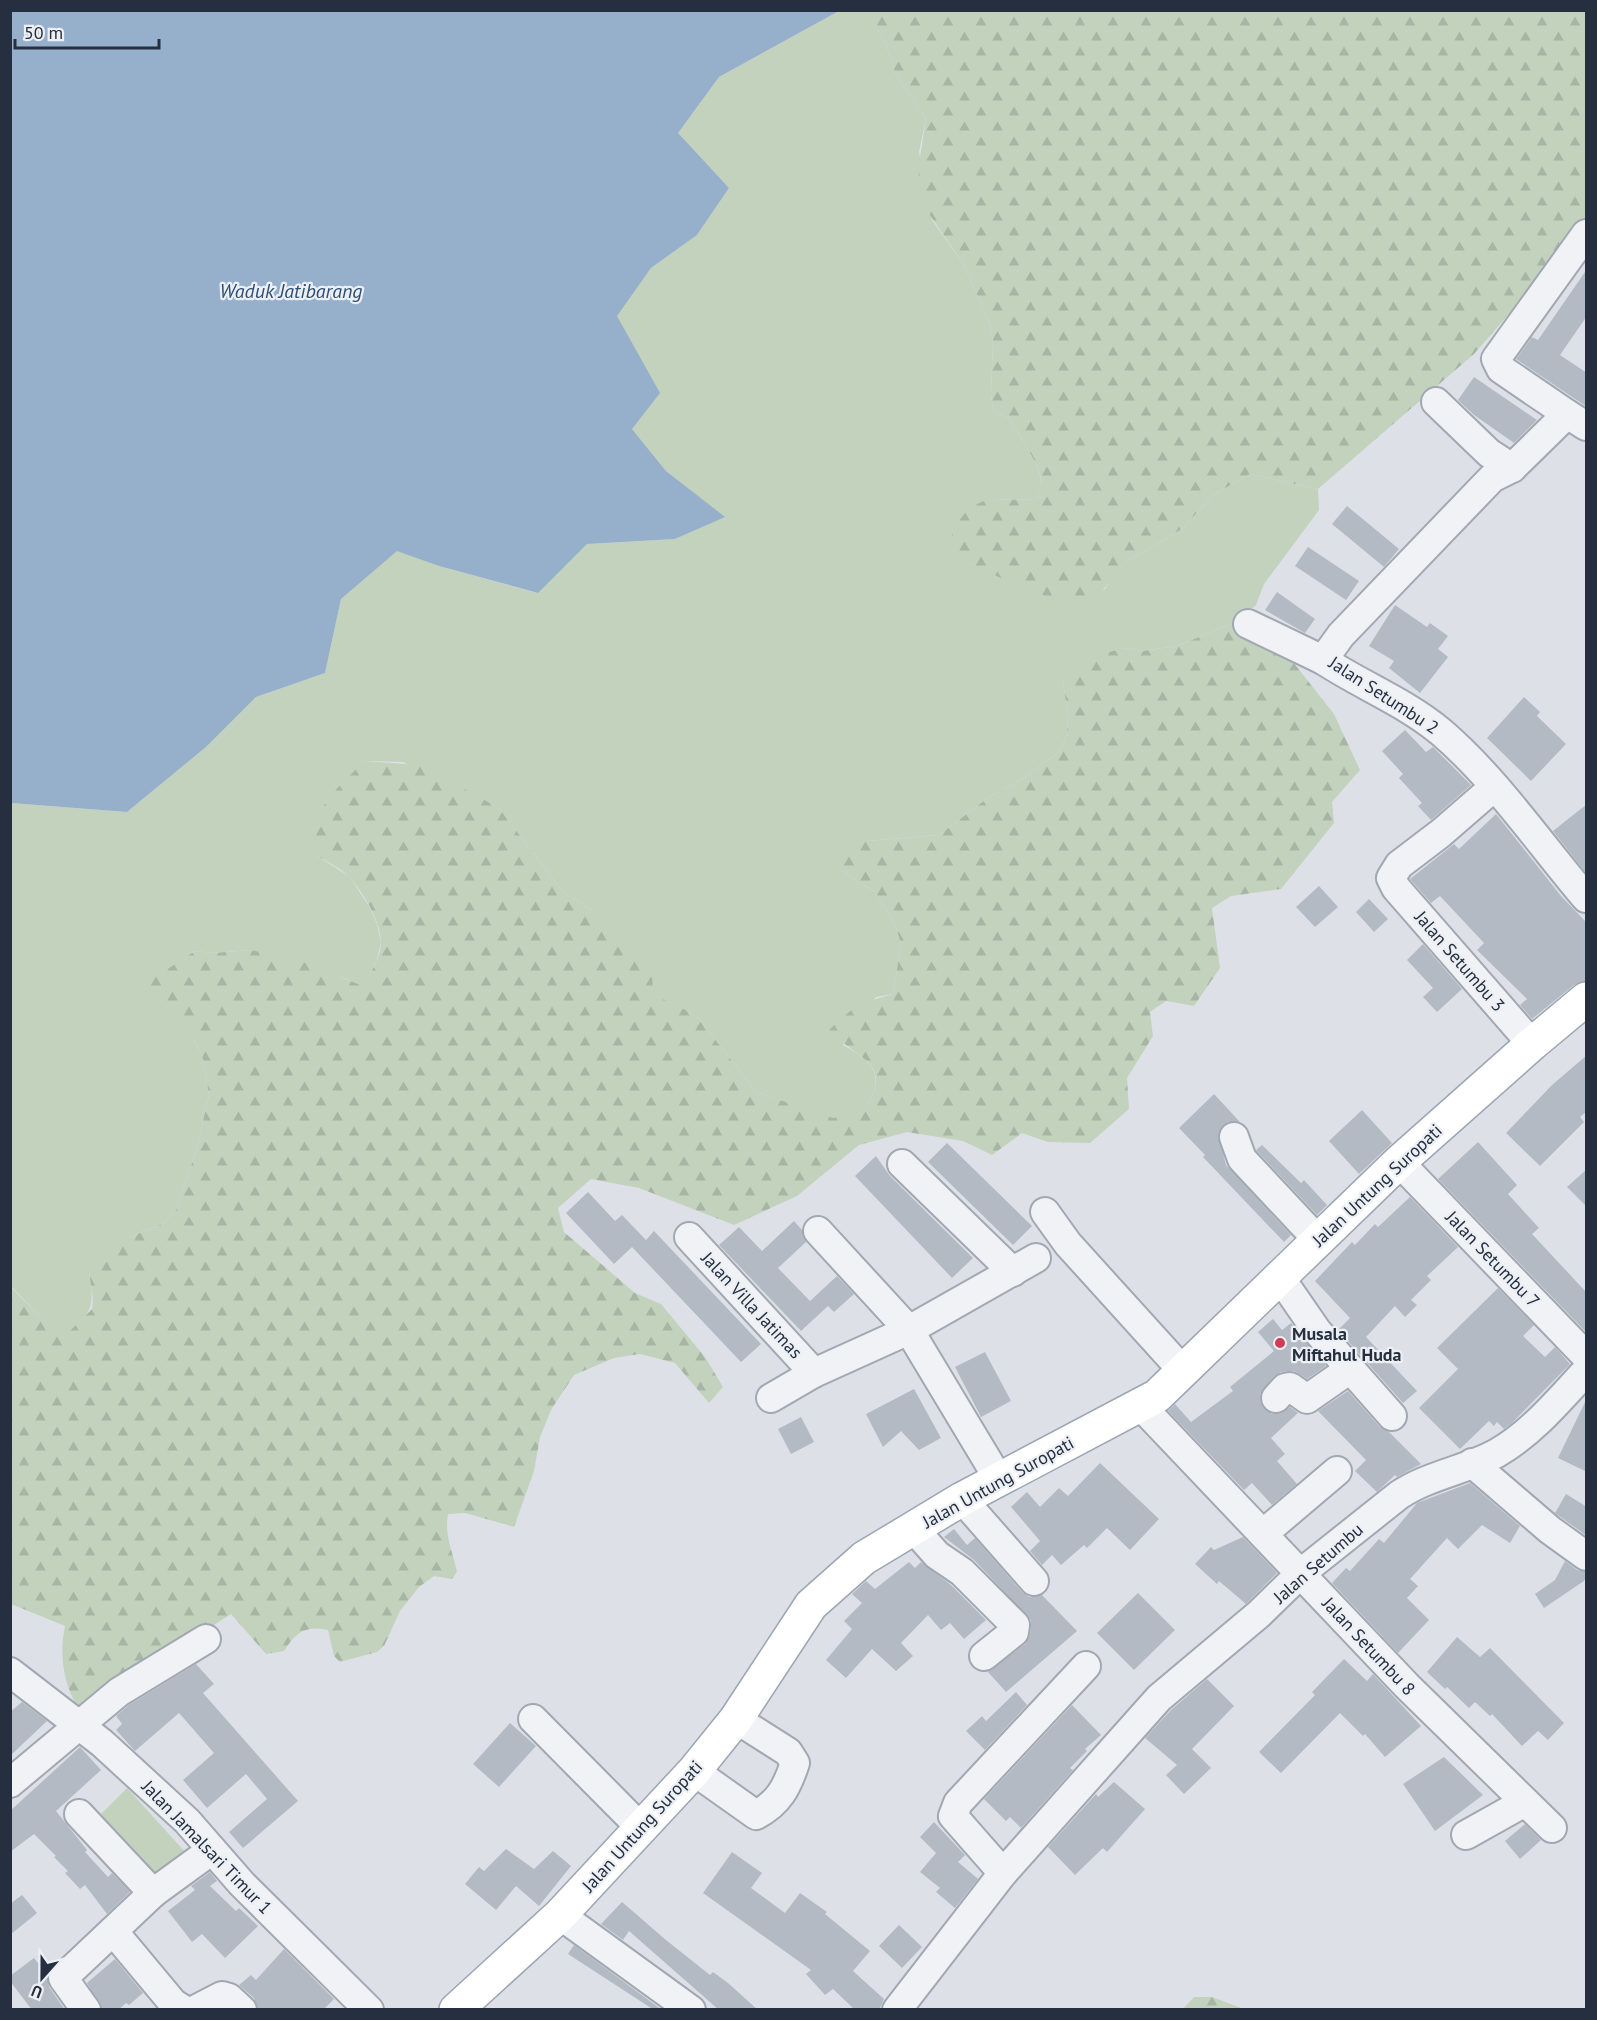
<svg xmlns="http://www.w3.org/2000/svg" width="1597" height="2020" font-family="'PT Sans',sans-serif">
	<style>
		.grass { fill: #c3d2bd }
		.forest { fill: url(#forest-firs) }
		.water { fill: #96afca }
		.building { fill: #b4bac4 }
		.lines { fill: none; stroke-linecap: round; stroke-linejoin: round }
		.minor-casing { stroke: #a2a8b1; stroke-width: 32 }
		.major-casing { stroke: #9ca5b4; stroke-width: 36 }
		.minor { stroke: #f0f2f6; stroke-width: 28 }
		.major { stroke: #fff; stroke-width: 33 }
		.poi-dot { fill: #d33b54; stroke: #ecf0f5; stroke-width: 2 }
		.labels { text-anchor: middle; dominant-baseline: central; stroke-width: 4.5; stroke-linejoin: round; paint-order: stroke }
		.street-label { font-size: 18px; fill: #262f3f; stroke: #ecf0f5 }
		.poi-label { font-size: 18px; font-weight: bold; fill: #262f3f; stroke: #ecf0f5; text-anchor: start }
		.water-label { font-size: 20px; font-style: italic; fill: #2e4e74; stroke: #ecf0f5 }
	</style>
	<defs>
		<pattern id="forest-firs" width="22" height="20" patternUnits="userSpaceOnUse" patternTransform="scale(1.5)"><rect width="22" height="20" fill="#c3d2bd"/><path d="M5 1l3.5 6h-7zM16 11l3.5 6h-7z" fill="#a7b5a4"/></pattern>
	</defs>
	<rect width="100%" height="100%" fill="#dde1e7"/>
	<g class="grass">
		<path d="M 839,11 L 874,11 L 871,22 L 885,42 L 896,75 L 926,119 L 919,152 L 932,220 L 964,265 L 990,324 L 993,341 L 991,394 L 993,411 L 1010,419 L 1037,465 L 1042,483 L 1038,499 L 986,500 L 971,564 L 1076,604 L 1105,589 L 1114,574 L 1126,562 L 1182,529 L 1213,495 L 1250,474 L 1318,489 L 1319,510 L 1264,584 L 1256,605 L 1236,622 L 1177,646 L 1142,651 L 1124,648 L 1063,681 L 1068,718 L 1067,734 L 1060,751 L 1023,779 L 989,797 L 939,835 L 867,841 L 842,871 L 875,892 L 895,924 L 901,944 L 893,994 L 876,997 L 843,1045 C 878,1064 885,1078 863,1113 L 833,1119 L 756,1092 L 700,1020 L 686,1010 L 653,995 L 594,911 L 563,892 L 499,808 L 403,762 L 364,761 L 316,855 L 350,877 L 370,908 L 377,924 L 381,942 L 377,960 L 363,987 L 347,979 L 251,950 L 213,953 L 195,951 L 144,985 L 196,1043 L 203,1059 L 209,1095 L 196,1151 L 176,1210 L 164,1223 L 130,1237 L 89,1272 C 96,1313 90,1311 62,1340 L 11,1286 L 10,803 L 127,812 L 206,747 L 256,697 L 325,673 L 341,599 L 397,550 L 439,566 L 537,593 L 587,544 L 675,539 L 724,517 L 666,471 L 632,429 L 634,350 L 616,316 L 651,268 L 697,235 L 729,188 L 677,134 L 719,77 Z"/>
		<path d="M 127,1788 L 187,1854 L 154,1882 L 94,1821 Z"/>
	</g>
	<g class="forest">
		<path d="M 874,10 L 1586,11 L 1586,226 L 1474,354 L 1318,489 L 1250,474 L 1213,495 L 1182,529 L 1126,562 L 1093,602 C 1087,602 1080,604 1074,604 C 1046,600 981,570 955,555 L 951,537 L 958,522 L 969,508 L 986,500 L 1038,499 L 1042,482 L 1037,465 L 1010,419 L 993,411 L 991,394 L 993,341 L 990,324 L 964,265 L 923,205 L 918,170 L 926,119 L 896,75 L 885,42 L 870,21 Z"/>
		<path d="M 1236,622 L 1293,662 L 1334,714 L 1360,770 L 1332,802 L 1334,823 L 1281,889 L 1231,896 L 1212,908 L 1220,968 L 1194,1006 L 1166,1001 L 1150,1012 L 1153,1036 L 1127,1078 L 1129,1109 L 1090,1143 L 1048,1142 L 1022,1133 L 992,1155 L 963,1141 L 907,1132 L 859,1145 L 797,1196 L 734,1225 L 639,1188 L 591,1179 L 558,1208 L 564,1232 L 635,1293 L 661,1304 L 705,1357 L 723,1387 L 709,1403 L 675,1363 L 640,1354 L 614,1358 L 574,1375 L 551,1410 L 540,1437 L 534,1471 L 514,1527 L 465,1513 L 448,1514 C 444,1535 453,1552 457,1572 L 452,1579 L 434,1576 L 419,1587 L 400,1611 L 384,1646 L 377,1652 L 340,1662 L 334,1656 L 328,1630 C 305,1626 297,1631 284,1651 L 266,1654 L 231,1614 L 113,1690 L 78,1708 C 63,1683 59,1654 65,1626 L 11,1604 L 10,1286 L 62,1339 L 92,1309 L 93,1299 L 89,1272 L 92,1263 L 130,1237 L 164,1223 L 176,1210 L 196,1151 L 209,1095 L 203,1059 L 196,1043 L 143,985 L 195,951 L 213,953 L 251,950 L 298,960 L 363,986 C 370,973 381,958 381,943 C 381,922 364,894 351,879 C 343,869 327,862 316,855 C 307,809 335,792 364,761 L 420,765 L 499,808 L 563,892 L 594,911 L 650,962 L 654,995 L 686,1010 L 700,1020 L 756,1092 L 833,1118 L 863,1113 C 896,1061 859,1062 829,1030 L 858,1004 L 893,994 L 901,944 L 895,924 L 875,892 L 842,871 L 840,854 L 867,841 L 939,835 L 989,797 L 1023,779 L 1060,751 L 1067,734 L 1068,718 L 1063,681 L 1091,657 L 1124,648 L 1142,651 L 1177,646 Z"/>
		<path d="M 1194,1997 L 1212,1997 L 1244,2009 L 1183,2009 Z"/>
	</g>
	<path class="water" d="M 10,11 L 839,11 L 719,77 L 678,133 L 729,188 L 697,235 L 651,268 L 617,316 L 660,393 L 632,429 L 666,471 L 725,517 L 675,539 L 587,544 L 538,593 L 439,566 L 397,551 L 341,599 L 325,673 L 256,697 L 206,747 L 127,812 L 11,803 Z"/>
	<g class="building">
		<path d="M 1587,269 L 1587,316 L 1560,355 L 1587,373 L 1587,407 L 1516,359 L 1532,337 L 1538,340 Z"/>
		<path d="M 1474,377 L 1537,420 L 1514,443 L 1474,415 L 1458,400 Z"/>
		<path d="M 1347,506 L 1399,549 L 1384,567 L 1332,524 Z"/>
		<path d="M 1308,547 L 1359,581 L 1346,600 L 1295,566 Z"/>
		<path d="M 1277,592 L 1315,619 L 1305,633 L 1265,610 Z"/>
		<path d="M 1395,605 L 1427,627 L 1430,623 L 1448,636 L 1438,649 L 1448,657 L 1420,693 L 1389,668 L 1394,661 L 1369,646 Z"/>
		<path d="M 1524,697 L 1540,712 L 1537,716 L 1566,744 L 1531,781 L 1487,738 Z"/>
		<path d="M 1405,730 L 1426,752 L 1433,747 L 1471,785 L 1431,820 L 1418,806 L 1422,803 L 1399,778 L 1403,774 L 1382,751 Z"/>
		<path d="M 1587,804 L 1587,873 L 1586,873 L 1553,831 Z"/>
		<path d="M 1496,814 L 1561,896 L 1587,923 L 1587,981 L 1574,985 L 1532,1019 L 1520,1005 L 1527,999 L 1477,950 L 1484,943 L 1440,896 L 1431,903 L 1410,879 L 1454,844 L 1459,849 Z"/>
		<path d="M 1319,886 L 1338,907 L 1315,927 L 1296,907 Z"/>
		<path d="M 1369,899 L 1388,919 L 1374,932 L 1356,912 Z"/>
		<path d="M 1423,944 L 1462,989 L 1437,1012 L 1423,997 L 1433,988 L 1407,960 Z"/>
		<path d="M 1587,1055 L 1587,1111 L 1580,1117 L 1584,1122 L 1540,1166 L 1506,1133 L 1552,1085 Z"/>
		<path d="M 1214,1094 L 1240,1122 L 1228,1122 L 1218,1134 L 1226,1165 L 1291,1235 L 1284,1242 L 1203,1157 L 1205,1155 L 1179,1128 Z"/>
		<path d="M 1362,1110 L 1392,1143 L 1359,1174 L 1329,1141 Z"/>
		<path d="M 1478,1142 L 1517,1185 L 1508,1194 L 1539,1228 L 1532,1234 L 1587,1293 L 1587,1333 L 1438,1179 Z"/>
		<path d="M 947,1143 L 1032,1226 L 1013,1245 L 928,1162 Z"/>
		<path d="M 1262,1145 L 1301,1183 L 1304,1180 L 1327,1205 L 1317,1215 L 1256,1150 Z"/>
		<path d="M 876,1156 L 890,1176 L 973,1258 L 952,1278 L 855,1176 Z"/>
		<path d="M 1587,1169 L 1587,1207 L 1567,1187 Z"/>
		<path d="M 588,1192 L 615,1221 L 622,1215 L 646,1240 L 654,1231 L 761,1344 L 741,1362 L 632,1247 L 614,1264 L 566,1213 Z"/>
		<path d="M 1410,1197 L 1458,1247 L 1427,1276 L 1431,1280 L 1411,1300 L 1417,1305 L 1405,1317 L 1395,1306 L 1366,1337 L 1417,1391 L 1403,1403 L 1338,1330 L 1350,1318 L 1315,1281 L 1352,1242 L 1355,1245 L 1375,1224 L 1378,1227 Z"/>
		<path d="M 794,1221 L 802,1230 L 806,1242 L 778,1268 L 810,1301 L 837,1276 L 854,1294 L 834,1312 L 828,1306 L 801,1331 L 719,1245 L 739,1227 L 762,1251 Z"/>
		<path d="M 1498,1288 L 1534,1325 L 1523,1336 L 1545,1357 L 1555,1347 L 1570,1364 L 1512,1423 L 1504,1429 L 1497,1422 L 1494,1426 L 1489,1421 L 1460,1449 L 1419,1408 L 1458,1369 L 1437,1348 Z"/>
		<path d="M 1273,1319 L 1282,1330 L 1291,1323 L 1326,1366 L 1307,1379 L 1294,1371 L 1281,1372 L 1273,1377 L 1260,1394 L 1261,1404 L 1272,1414 L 1282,1413 L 1290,1407 L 1298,1413 L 1271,1438 L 1285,1454 L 1277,1461 L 1297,1484 L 1272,1505 L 1252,1483 L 1244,1490 L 1168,1411 L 1175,1404 L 1191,1422 L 1233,1391 L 1230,1387 L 1274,1351 L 1258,1332 Z"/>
		<path d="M 985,1352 L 1011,1401 L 981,1417 L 955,1367 Z"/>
		<path d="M 914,1389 L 941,1438 L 919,1450 L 901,1431 L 883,1447 L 866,1414 Z"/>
		<path d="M 1348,1391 L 1380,1427 L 1389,1432 L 1421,1464 L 1397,1477 L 1395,1475 L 1377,1492 L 1355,1471 L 1366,1460 L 1318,1411 Z"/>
		<path d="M 1587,1398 L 1587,1472 L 1558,1458 Z"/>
		<path d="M 801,1417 L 814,1442 L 791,1454 L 778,1429 Z"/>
		<path d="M 1100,1463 L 1159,1519 L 1130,1550 L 1107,1528 L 1087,1548 L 1084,1545 L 1061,1565 L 1052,1555 L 1042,1565 L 1030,1551 L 1040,1541 L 1011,1507 L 1027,1492 L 1040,1507 L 1059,1488 L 1068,1496 Z"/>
		<path d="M 1470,1483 L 1520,1526 L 1510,1543 L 1482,1525 L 1458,1549 L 1447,1538 L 1410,1579 L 1418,1586 L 1407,1598 L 1429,1620 L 1398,1653 L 1332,1583 L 1346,1568 L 1350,1571 L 1379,1539 L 1384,1543 L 1417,1503 Z"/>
		<path d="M 1566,1494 L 1587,1507 L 1587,1536 L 1555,1513 Z"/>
		<path d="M 954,1529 L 967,1545 L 975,1538 L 1022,1592 L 1029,1597 L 1042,1595 L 1077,1631 L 1006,1692 L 988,1672 L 1025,1644 L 1030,1634 L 1031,1620 L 974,1560 L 944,1537 Z"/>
		<path d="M 1243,1537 L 1277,1573 L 1246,1604 L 1219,1581 L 1217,1584 L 1195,1564 L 1211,1547 L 1214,1550 Z"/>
		<path d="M 1565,1561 L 1577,1570 L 1587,1572 L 1587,1575 L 1584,1581 L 1544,1608 L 1535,1594 L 1555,1580 Z"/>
		<path d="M 909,1562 L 915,1568 L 921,1562 L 951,1585 L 986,1620 L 964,1639 L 950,1623 L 941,1630 L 928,1615 L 901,1643 L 913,1656 L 896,1671 L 872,1649 L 846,1678 L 826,1660 L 852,1629 L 844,1621 L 862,1603 L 852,1594 L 866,1581 L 875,1589 Z"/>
		<path d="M 1138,1593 L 1175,1630 L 1134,1670 L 1097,1633 Z"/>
		<path d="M 1457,1637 L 1480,1657 L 1490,1648 L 1564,1723 L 1548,1740 L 1538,1731 L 1522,1746 L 1492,1714 L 1490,1716 L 1475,1702 L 1469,1708 L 1447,1687 L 1445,1689 L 1427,1672 Z"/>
		<path d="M 1344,1659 L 1367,1681 L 1373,1674 L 1421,1726 L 1385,1757 L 1365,1734 L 1363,1736 L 1340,1713 L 1281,1773 L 1259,1752 L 1315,1695 L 1312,1692 Z"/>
		<path d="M 196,1664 L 214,1684 L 203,1693 L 298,1801 L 243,1848 L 229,1832 L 267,1799 L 246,1774 L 207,1808 L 183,1780 L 214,1753 L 179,1713 L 135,1751 L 116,1730 L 122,1724 L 116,1716 L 129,1705 Z"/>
		<path d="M 1207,1679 L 1234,1706 L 1192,1749 L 1211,1768 L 1184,1794 L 1166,1775 L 1177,1765 L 1145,1738 L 1171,1710 Z"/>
		<path d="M 1016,1692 L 1027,1705 L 985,1750 L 966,1731 L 982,1716 L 986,1721 Z"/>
		<path d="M 22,1702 L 47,1721 L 10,1756 L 10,1712 Z"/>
		<path d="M 1072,1705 L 1101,1735 L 1085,1749 L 1087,1751 L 1070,1768 L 1073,1770 L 1021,1828 L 1010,1817 L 1006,1821 L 984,1799 Z"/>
		<path d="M 510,1723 L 536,1746 L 499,1787 L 473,1764 Z"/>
		<path d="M 80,1747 L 101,1770 L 56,1811 L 87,1850 L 85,1852 L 108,1877 L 112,1873 L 130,1892 L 107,1914 L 85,1885 L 80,1889 L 65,1873 L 68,1871 L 54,1857 L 56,1856 L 34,1834 L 10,1852 L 10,1811 Z"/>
		<path d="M 1444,1757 L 1483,1795 L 1435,1831 L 1403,1784 Z"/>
		<path d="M 1114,1782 L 1145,1809 L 1107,1852 L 1103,1848 L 1075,1875 L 1048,1847 L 1096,1794 L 1098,1797 Z"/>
		<path d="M 934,1822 L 965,1855 L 958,1862 L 978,1879 L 955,1908 L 936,1892 L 940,1888 L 920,1872 L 936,1853 L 920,1837 Z"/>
		<path d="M 1525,1824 L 1541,1840 L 1520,1859 L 1505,1841 Z"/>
		<path d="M 506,1849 L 534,1869 L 553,1851 L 571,1866 L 539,1906 L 516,1886 L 496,1910 L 465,1884 L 479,1867 L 484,1871 Z"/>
		<path d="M 732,1852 L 762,1873 L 751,1888 L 785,1913 L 800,1893 L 827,1912 L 825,1914 L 870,1951 L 853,1971 L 884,1999 L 879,2010 L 855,2010 L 833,1989 L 825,1995 L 806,1974 L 811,1970 L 703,1893 Z"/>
		<path d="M 210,1872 L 217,1881 L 210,1886 L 236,1911 L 239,1908 L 258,1926 L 225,1958 L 202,1934 L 192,1942 L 168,1911 L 195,1890 L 191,1886 Z"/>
		<path d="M 22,1895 L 37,1913 L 10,1935 L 10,1904 Z"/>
		<path d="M 622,1902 L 666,1940 L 710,1975 L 713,1972 L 728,1983 L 758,2010 L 719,2010 L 629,1931 L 623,1940 L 601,1924 Z"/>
		<path d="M 899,1925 L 922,1947 L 902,1968 L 879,1946 Z"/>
		<path d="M 574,1945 L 662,2010 L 654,2010 L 568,1954 Z"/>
		<path d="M 284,1949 L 334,1999 L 323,2010 L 258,2010 L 254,1998 L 239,1985 L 251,1975 L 256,1980 Z"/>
		<path d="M 34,1958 L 47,1974 L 49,1987 L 65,2010 L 32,2010 L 10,1981 L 10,1976 Z"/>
		<path d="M 115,1959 L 143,1993 L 129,2005 L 126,2003 L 118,2010 L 102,2010 L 87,1983 Z"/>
	</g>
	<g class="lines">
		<g class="minor-casing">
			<g id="minor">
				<path d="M 1436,402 L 1489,453 L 1512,468"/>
				<path d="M 1567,414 L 1501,369 L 1496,359 L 1586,234"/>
				<path d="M 1586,426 L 1567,414 L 1512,468 L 1492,478 L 1341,635 L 1323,660 C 1361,685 1405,702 1441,732 C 1495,778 1540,844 1586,898"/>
				<path d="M 1248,624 L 1323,660"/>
				<path d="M 1494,787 L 1441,833 L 1399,865 L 1391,878 L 1396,888 L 1532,1044"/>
				<path d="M 1234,1137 L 1242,1159 L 1317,1239"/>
				<path d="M 1399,1162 L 1586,1356"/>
				<path d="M 902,1164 L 1013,1272"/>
				<path d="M 1045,1212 L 1068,1244 L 1184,1372"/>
				<path d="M 818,1231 L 909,1330 L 998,1478"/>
				<path d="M 689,1237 L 814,1373"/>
				<path d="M 1279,1276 L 1317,1331 L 1392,1416"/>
				<path d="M 771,1398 L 814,1373 L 909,1330 L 1036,1258"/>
				<path d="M 1276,1398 L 1285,1388 L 1290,1387 L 1307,1399 L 1350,1369"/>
				<path d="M 1141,1406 L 1407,1686 L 1552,1828"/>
				<path d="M 1472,1463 L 1550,1530 L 1586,1556"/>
				<path d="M 962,1499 L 1034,1581"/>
				<path d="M 913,1528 L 937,1555 L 962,1572 L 1015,1625 L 1014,1632 L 984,1656"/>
				<path d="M 1264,1533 L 1337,1471"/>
				<path d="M 10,1672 L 102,1743 L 187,1821 L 242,1884 L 369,2010"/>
				<path d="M 533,1719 L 642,1829"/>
				<path d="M 694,1771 L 756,1815 C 779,1803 787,1787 795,1763 L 788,1752 L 736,1719"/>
				<path d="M 10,1783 L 119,1692 L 206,1639"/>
				<path d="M 79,1814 L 153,1893"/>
				<path d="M 1466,1835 L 1525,1802"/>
				<path d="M 1003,1873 L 953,1816 L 958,1803 L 1086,1666"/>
				<path d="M 560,1915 L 691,2010"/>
				<path d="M 113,1931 L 173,2003 L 184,2010"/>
				<path d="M 86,2010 L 63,1978 L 153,1893 L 212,1850"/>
				<path d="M 195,2010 L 222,1996 L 229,1998 L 242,2010"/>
				<path d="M 897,2010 L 1003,1873 L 1159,1698 L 1259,1614 L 1301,1573 L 1399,1495 C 1429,1475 1466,1470 1497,1453 C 1532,1433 1560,1399 1586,1371"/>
			</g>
		</g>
		<g class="major-casing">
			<path id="major" d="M 456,2010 L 560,1915 L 694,1771 L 736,1719 L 811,1605 L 864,1558 L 962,1499 L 1157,1396 L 1399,1162 L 1532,1044 L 1586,999"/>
		</g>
		<use href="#minor" class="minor"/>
		<use href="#major" class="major"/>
	</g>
	<circle class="poi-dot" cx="1280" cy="1343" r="6"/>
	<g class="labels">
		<g class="street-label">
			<text transform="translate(1384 695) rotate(33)">Jalan Setumbu 2</text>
			<text transform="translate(1460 961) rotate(49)">Jalan Setumbu 3</text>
			<text transform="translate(1377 1185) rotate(-43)">Jalan Untung Suropati</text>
			<text transform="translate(1493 1259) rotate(46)">Jalan Setumbu 7</text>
			<text transform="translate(752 1305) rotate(47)">Jalan Villa Jatimas</text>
			<text transform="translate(998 1482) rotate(-29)">Jalan Untung Suropati</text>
			<text transform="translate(1318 1563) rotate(-41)">Jalan Setumbu</text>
			<text transform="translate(1369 1646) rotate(47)">Jalan Setumbu 8</text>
			<text transform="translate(642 1826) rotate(-48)">Jalan Untung Suropati</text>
			<text transform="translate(207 1847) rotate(46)">Jalan Jamalsari Timur 1</text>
		</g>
		<g class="poi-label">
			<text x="1292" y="1333">Musala<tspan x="1292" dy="21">Miftahul Huda</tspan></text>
		</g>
		<g class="water-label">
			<text x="291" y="291">Waduk Jatibarang</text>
		</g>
	</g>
	<rect width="1597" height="2020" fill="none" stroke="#262f3f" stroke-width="24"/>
	<g transform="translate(42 1978) rotate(201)" stroke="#ecf0f5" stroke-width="4.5" paint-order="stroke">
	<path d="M0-4.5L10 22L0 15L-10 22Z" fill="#262f3f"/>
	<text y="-9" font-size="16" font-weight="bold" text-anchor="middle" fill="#262f3f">U</text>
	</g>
	<path d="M15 39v9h144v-9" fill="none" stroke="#262f3f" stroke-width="3"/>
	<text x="24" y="39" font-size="18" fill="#262f3f" stroke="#ecf0f5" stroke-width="4.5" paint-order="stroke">50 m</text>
</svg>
